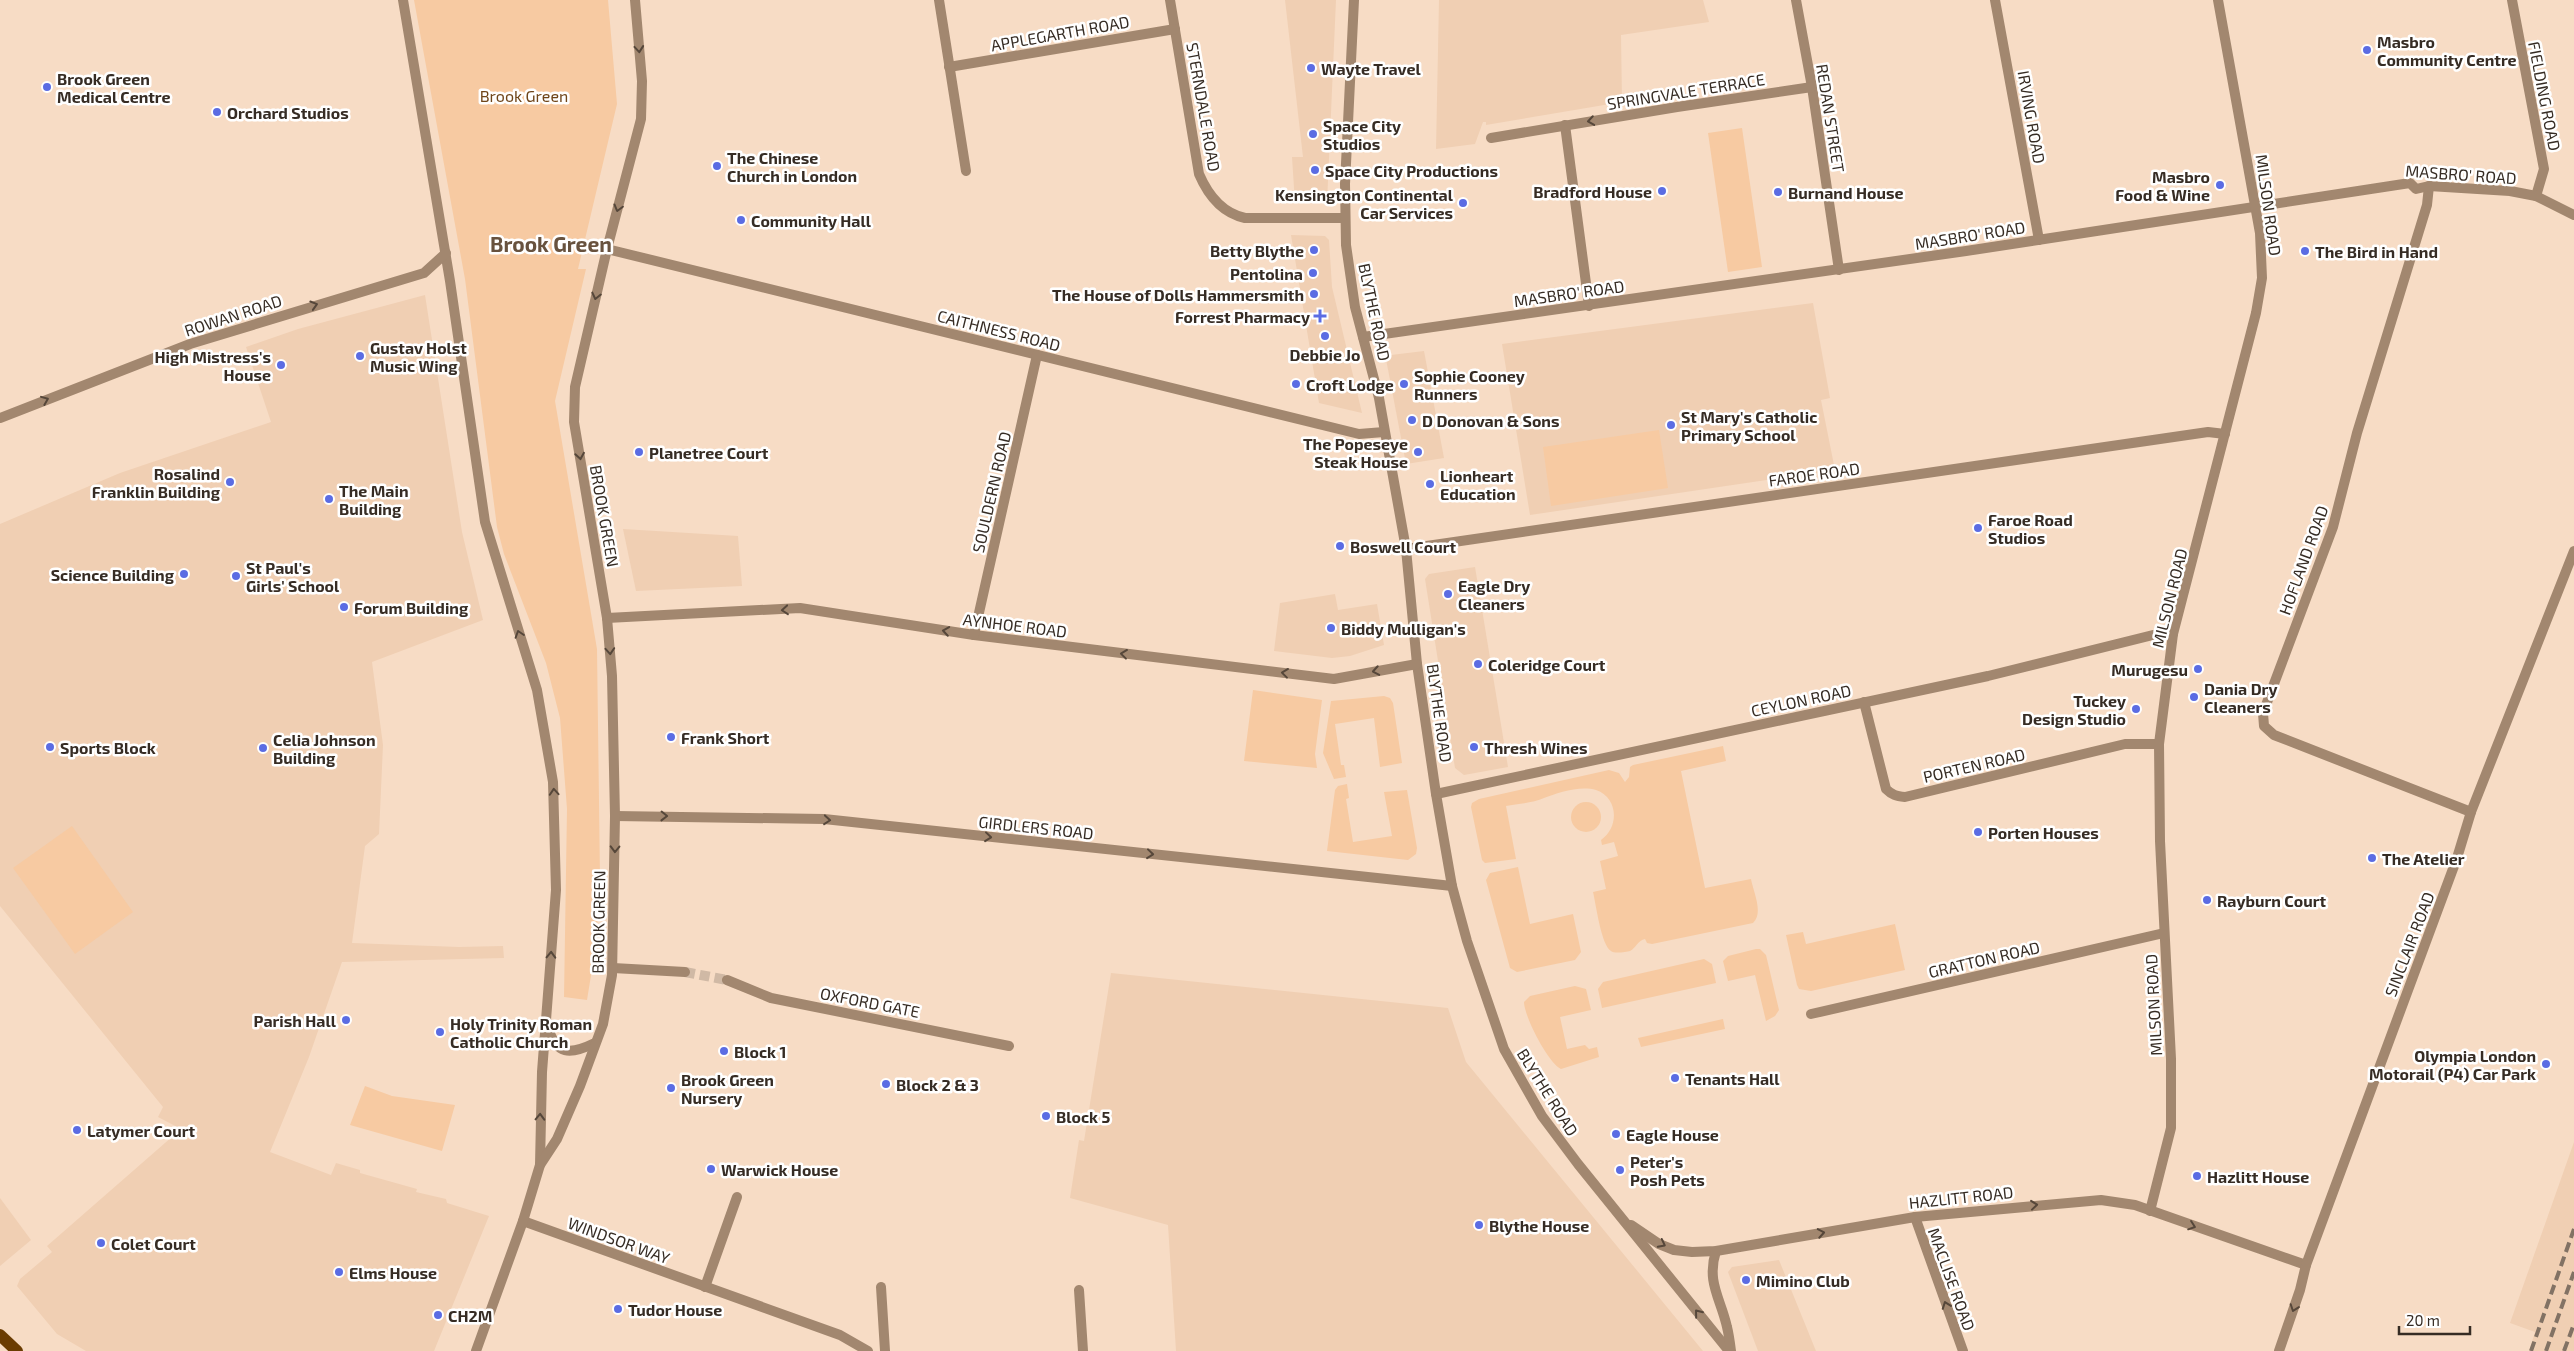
<svg xmlns="http://www.w3.org/2000/svg" width="2574" height="1351" font-family="'Exo 2',sans-serif">
	<style>
		.built { fill: #f0cfb3 }
		.green { fill: #f7caa2 }
		.lines { fill: none; stroke-linecap: round; stroke-linejoin: round }
		.minor-tunnel { stroke: #d0b9a5; stroke-width: 10; stroke-dasharray: 10 5; stroke-linecap: butt }
		.minor { stroke: #a2876f; stroke-width: 10 }
		.primary { stroke: #6a3c02; stroke-width: 12 }
		.rail { stroke: #827264; stroke-width: 4; stroke-dasharray: 10 5; stroke-linecap: butt }
		.oneway { stroke: #56473a }
		.poi-dot { fill: #5b6ce3; stroke: #fff; stroke-width: 2 }
		.labels { text-anchor: middle; dominant-baseline: central; stroke-width: 5; stroke-linejoin: round; paint-order: stroke }
		.street-label { font-size: 16px; fill: #362c24; stroke: #fff }
		.poi-label { font-size: 16px; font-weight: bold; fill: #362c24; stroke: #fff; text-anchor: start }
		.park-label { font-size: 16px; fill: #6f4519; stroke: #fff }
		.district-label { font-size: 21px; font-weight: bold; fill: #68523e; stroke: #fff }
	</style>
	<rect width="100%" height="100%" fill="#f7dcc5"/>
	<g class="built">
		<path d="M 1285,0 L 1336,0 L 1327,203 L 1295,203 L 1292,157 L 1303,157 Z"/>
		<path d="M 1439,0 L 1703,0 L 1709,22 L 1621,35 L 1622,102 L 1486,125 L 1486,122 L 1483,122 L 1475,144 L 1436,149 Z"/>
		<path d="M 1291,235 L 1325,236 L 1329,240 L 1332,287 L 1362,413 L 1319,403 Z"/>
		<path d="M 425,295 L 462,532 L 483,620 L 372,662 L 383,745 L 379,834 L 365,846 L 352,943 L 459,947 L 503,946 L 504,958 L 342,962 L 309,1057 L 270,1152 L 331,1175 L 336,1163 L 360,1170 L 360,1173 L 417,1189 L 416,1192 L 446,1199 L 447,1203 L 489,1216 L 434,1351 L 86,1351 L 57,1334 L 17,1286 L 20,1279 L 52,1252 L 47,1246 L 181,1129 L 158,1117 L 163,1107 L 0,906 L 0,524 L 120,473 L 271,422 L 246,347 L 298,329 Z"/>
		<path d="M 1813,303 L 1830,398 L 1821,400 L 1835,470 L 1530,515 L 1502,344 Z"/>
		<path d="M 1424,351 L 1444,458 L 1406,464 L 1386,359 L 1391,355 Z"/>
		<path d="M 623,529 L 738,536 L 742,586 L 636,591 Z"/>
		<path d="M 1475,567 L 1508,767 L 1464,775 L 1455,768 L 1425,579 L 1429,574 Z"/>
		<path d="M 1335,594 L 1338,610 L 1377,604 L 1384,645 L 1350,656 L 1332,658 L 1274,651 L 1280,603 Z"/>
		<path d="M 1111,973 L 1448,1008 L 1466,1062 L 1703,1351 L 1176,1351 L 1168,1225 L 1070,1198 L 1079,1140 L 1084,1141 Z"/>
		<path d="M 2574,1142 L 2574,1351 L 2529,1351 L 2535,1332 L 2510,1323 Z"/>
		<path d="M 0,1198 L 31,1240 L 0,1266 Z"/>
		<path d="M 1779,1260 L 1816,1351 L 1758,1351 L 1728,1272 L 1732,1267 Z"/>
	</g>
	<g class="green">
		<path d="M 414,0 L 608,0 L 617,104 L 578,269 L 586,269 L 555,401 L 597,649 L 600,878 L 596,945 L 587,1000 L 564,997 L 567,809 L 560,718 L 546,663 L 504,554 L 497,527 L 465,279 Z"/>
		<path d="M 1742,128 L 1762,267 L 1728,272 L 1708,133 Z"/>
		<path d="M 1659,430 L 1668,488 L 1551,506 L 1543,447 Z"/>
		<path d="M 1253,690 L 1322,700 L 1315,754 L 1317,768 L 1244,761 Z"/>
		<path d="M 1384,696 L 1390,698 L 1393,703 L 1402,763 L 1380,767 L 1374,718 L 1335,724 L 1341,765 L 1344,765 L 1346,777 L 1334,779 L 1323,753 L 1331,701 Z"/>
		<path d="M 1723,746 L 1726,761 L 1681,771 L 1705,888 L 1751,879 C 1753,891 1764,913 1753,923 L 1652,944 L 1647,943 L 1645,939 C 1638,940 1636,948 1630,951 C 1626,952 1614,954 1611,951 C 1601,945 1596,904 1593,892 L 1606,889 L 1600,861 L 1618,856 L 1614,842 L 1602,845 L 1601,840 C 1619,828 1619,798 1596,790 C 1580,785 1557,793 1544,798 C 1533,803 1517,804 1506,806 L 1516,859 L 1485,863 L 1482,860 L 1471,807 L 1472,803 L 1479,799 L 1609,770 L 1619,773 L 1625,782 L 1629,777 L 1630,767 L 1633,765 Z"/>
		<path d="M 1347,784 L 1349,798 L 1346,799 L 1353,842 L 1392,836 L 1384,792 L 1407,790 L 1417,848 L 1416,854 L 1408,860 L 1327,851 L 1335,790 L 1338,786 Z"/>
		<circle cx="1586" cy="817" r="15"/>
		<path d="M 72,826 L 133,912 L 75,954 L 13,868 Z"/>
		<path d="M 1518,867 L 1530,924 L 1573,914 L 1581,952 L 1575,960 L 1517,972 L 1510,968 L 1486,880 L 1490,873 Z"/>
		<path d="M 1895,924 L 1905,970 L 1811,991 L 1799,989 L 1797,985 L 1786,935 L 1803,932 L 1806,944 Z"/>
		<path d="M 1756,949 L 1760,949 L 1766,955 L 1779,1010 L 1775,1016 L 1766,1021 L 1755,975 L 1728,981 L 1723,961 L 1728,956 Z"/>
		<path d="M 1704,959 L 1712,964 L 1716,983 L 1602,1008 L 1598,989 L 1603,982 Z"/>
		<path d="M 1575,986 L 1586,989 L 1591,1010 L 1560,1017 L 1567,1049 L 1585,1045 L 1589,1049 L 1597,1047 L 1599,1057 L 1561,1069 C 1548,1063 1524,1016 1524,1002 L 1530,996 Z"/>
		<path d="M 1723,1019 L 1725,1029 L 1641,1047 L 1638,1038 Z"/>
		<path d="M 365,1086 L 392,1096 L 455,1105 L 442,1151 L 350,1125 Z"/>
	</g>
	<g class="lines">
		<path class="minor-tunnel" d="M 685,972 L 727,980"/>
		<g class="minor">
			<path d="M 403,0 L 450,281 L 485,522 L 537,690 L 553,782 L 556,890 L 542,1072 L 540,1165"/>
			<path d="M 939,0 L 966,171"/>
			<path d="M 1170,0 L 1199,174 C 1208,195 1222,213 1245,218 L 1345,218"/>
			<path d="M 1354,0 L 1345,184 L 1346,245 L 1355,307 L 1379,398 L 1406,549 L 1417,664 L 1436,794 L 1452,886 L 1467,941 L 1504,1049 L 1542,1116 L 1578,1164 L 1729,1351"/>
			<path d="M 1796,0 L 1812,87 L 1839,270"/>
			<path d="M 1995,0 L 2039,240"/>
			<path d="M 2512,0 L 2544,169 L 2536,196"/>
			<path d="M 949,67 L 1175,29"/>
			<path d="M 1565,125 L 1589,306"/>
			<path d="M 1491,138 L 1677,107 L 1812,87"/>
			<path d="M 2429,186 L 2427,205 L 2357,433 L 2333,527 L 2263,713 L 2264,726 L 2274,735 L 2471,812"/>
			<path d="M 607,249 L 1359,434 L 1384,432"/>
			<path d="M 1363,337 L 1966,251 L 2410,183 L 2416,189 L 2429,186 L 2510,191 L 2536,196 L 2574,215"/>
			<path d="M 0,418 L 190,344 L 424,273 L 446,253"/>
			<path d="M 1406,549 L 2208,432 L 2225,434"/>
			<path d="M 607,618 L 800,608 L 974,635 L 1334,679 L 1417,664"/>
			<path d="M 974,635 L 1037,355"/>
			<path d="M 1864,702 L 1886,789 C 1892,795 1896,796 1905,797 L 2125,744 L 2159,744"/>
			<path d="M 1436,794 L 1988,676 L 2153,635 L 2173,634"/>
			<path d="M 615,816 L 824,819 L 1452,886"/>
			<path d="M 613,968 L 685,972"/>
			<path d="M 727,980 L 771,998 L 1009,1046"/>
			<path d="M 1811,1014 L 2164,933"/>
			<path d="M 547,1025 C 556,1056 570,1055 595,1043"/>
			<path d="M 2150,1211 L 2171,1128 L 2171,1059 L 2160,841 L 2159,744 L 2173,634 L 2256,313 L 2262,278 L 2260,233 L 2218,0"/>
			<path d="M 1915,1217 L 1963,1351"/>
			<path d="M 523,1221 L 840,1335 L 868,1351"/>
			<path d="M 1631,1225 L 1659,1244 L 1674,1250 L 1692,1252 L 1716,1251 L 1915,1217 L 2101,1200 L 2135,1205 L 2306,1265"/>
			<path d="M 1716,1251 C 1706,1282 1721,1299 1727,1327 C 1729,1335 1730,1343 1731,1351"/>
			<path d="M 705,1287 L 737,1197"/>
			<path d="M 881,1287 L 885,1351"/>
			<path d="M 1079,1290 L 1083,1351"/>
			<path d="M 476,1351 L 523,1221 L 540,1165 L 557,1139 L 580,1086 L 603,1024 L 612,975 L 615,816 L 612,676 L 607,618 L 574,422 L 575,387 L 607,249 L 641,119 L 642,81 L 635,0"/>
			<path d="M 2279,1351 L 2300,1290 L 2306,1265 L 2457,858 L 2471,812 L 2574,551"/>
		</g>
		<path class="primary" d="M 0,1335 L 17,1351"/>
		<g class="rail">
			<path d="M 2531,1351 L 2574,1229"/>
			<path d="M 2546,1351 L 2574,1272"/>
			<path d="M 2564,1351 L 2574,1324"/>
		</g>
	</g>
	<defs><path id="oneway-chevron" d="M-2-3.5L2.5 0L-2 3.5" fill="none" stroke-width="1.6" stroke-linecap="round" stroke-linejoin="round" transform="scale(1.25)"/></defs>
	<g class="oneway">
		<use href="#oneway-chevron" transform="translate(639 49) rotate(85)"/>
		<use href="#oneway-chevron" transform="translate(1591 121) rotate(171)"/>
		<use href="#oneway-chevron" transform="translate(618 208) rotate(105)"/>
		<use href="#oneway-chevron" transform="translate(596 296) rotate(103)"/>
		<use href="#oneway-chevron" transform="translate(314 305) rotate(-17)"/>
		<use href="#oneway-chevron" transform="translate(45 400) rotate(-22)"/>
		<use href="#oneway-chevron" transform="translate(580 456) rotate(81)"/>
		<use href="#oneway-chevron" transform="translate(785 610) rotate(175)"/>
		<use href="#oneway-chevron" transform="translate(946 631) rotate(-171)"/>
		<use href="#oneway-chevron" transform="translate(519 634) rotate(-108)"/>
		<use href="#oneway-chevron" transform="translate(610 651) rotate(86)"/>
		<use href="#oneway-chevron" transform="translate(1124 654) rotate(-173)"/>
		<use href="#oneway-chevron" transform="translate(1376 671) rotate(170)"/>
		<use href="#oneway-chevron" transform="translate(1285 673) rotate(-173)"/>
		<use href="#oneway-chevron" transform="translate(554 792) rotate(-94)"/>
		<use href="#oneway-chevron" transform="translate(664 816) rotate(1)"/>
		<use href="#oneway-chevron" transform="translate(827 820) rotate(5)"/>
		<use href="#oneway-chevron" transform="translate(988 837) rotate(6)"/>
		<use href="#oneway-chevron" transform="translate(615 849) rotate(91)"/>
		<use href="#oneway-chevron" transform="translate(1150 854) rotate(6)"/>
		<use href="#oneway-chevron" transform="translate(551 955) rotate(-88)"/>
		<use href="#oneway-chevron" transform="translate(540 1117) rotate(-88)"/>
		<use href="#oneway-chevron" transform="translate(2034 1205) rotate(-6)"/>
		<use href="#oneway-chevron" transform="translate(2192 1226) rotate(19)"/>
		<use href="#oneway-chevron" transform="translate(1821 1233) rotate(-10)"/>
		<use href="#oneway-chevron" transform="translate(1662 1244) rotate(27)"/>
		<use href="#oneway-chevron" transform="translate(1946 1305) rotate(-110)"/>
		<use href="#oneway-chevron" transform="translate(2294 1308) rotate(109)"/>
		<use href="#oneway-chevron" transform="translate(1698 1313) rotate(-129)"/>
	</g>
	<g class="poi-dot">
		<circle cx="2367" cy="50" r="5"/>
		<circle cx="1311" cy="68" r="5"/>
		<circle cx="47" cy="87" r="5"/>
		<circle cx="217" cy="112" r="5"/>
		<circle cx="1313" cy="134" r="5"/>
		<circle cx="717" cy="166" r="5"/>
		<circle cx="1315" cy="170" r="5"/>
		<circle cx="2220" cy="185" r="5"/>
		<circle cx="1662" cy="191" r="5"/>
		<circle cx="1778" cy="192" r="5"/>
		<circle cx="1463" cy="203" r="5"/>
		<circle cx="741" cy="220" r="5"/>
		<circle cx="1314" cy="250" r="5"/>
		<circle cx="2305" cy="251" r="5"/>
		<circle cx="1313" cy="273" r="5"/>
		<circle cx="1314" cy="294" r="5"/>
		<path d="M1317.5 308.5h5v5h5v5h-5v5h-5v-5h-5v-5h5z"/>
		<circle cx="1325" cy="336" r="5"/>
		<circle cx="360" cy="356" r="5"/>
		<circle cx="281" cy="365" r="5"/>
		<circle cx="1296" cy="384" r="5"/>
		<circle cx="1404" cy="384" r="5"/>
		<circle cx="1412" cy="420" r="5"/>
		<circle cx="1671" cy="425" r="5"/>
		<circle cx="639" cy="452" r="5"/>
		<circle cx="1418" cy="452" r="5"/>
		<circle cx="230" cy="482" r="5"/>
		<circle cx="1430" cy="484" r="5"/>
		<circle cx="329" cy="499" r="5"/>
		<circle cx="1978" cy="528" r="5"/>
		<circle cx="1340" cy="546" r="5"/>
		<circle cx="184" cy="574" r="5"/>
		<circle cx="236" cy="576" r="5"/>
		<circle cx="1448" cy="594" r="5"/>
		<circle cx="344" cy="607" r="5"/>
		<circle cx="1331" cy="628" r="5"/>
		<circle cx="1478" cy="664" r="5"/>
		<circle cx="2198" cy="669" r="5"/>
		<circle cx="2194" cy="697" r="5"/>
		<circle cx="2136" cy="709" r="5"/>
		<circle cx="671" cy="737" r="5"/>
		<circle cx="50" cy="747" r="5"/>
		<circle cx="1474" cy="747" r="5"/>
		<circle cx="263" cy="748" r="5"/>
		<circle cx="1978" cy="832" r="5"/>
		<circle cx="2372" cy="858" r="5"/>
		<circle cx="2207" cy="900" r="5"/>
		<circle cx="346" cy="1020" r="5"/>
		<circle cx="440" cy="1032" r="5"/>
		<circle cx="724" cy="1051" r="5"/>
		<circle cx="2546" cy="1064" r="5"/>
		<circle cx="1675" cy="1078" r="5"/>
		<circle cx="886" cy="1084" r="5"/>
		<circle cx="671" cy="1088" r="5"/>
		<circle cx="1046" cy="1116" r="5"/>
		<circle cx="77" cy="1130" r="5"/>
		<circle cx="1616" cy="1134" r="5"/>
		<circle cx="711" cy="1169" r="5"/>
		<circle cx="1620" cy="1170" r="5"/>
		<circle cx="2197" cy="1176" r="5"/>
		<circle cx="1479" cy="1225" r="5"/>
		<circle cx="101" cy="1243" r="5"/>
		<circle cx="339" cy="1272" r="5"/>
		<circle cx="1746" cy="1280" r="5"/>
		<circle cx="618" cy="1309" r="5"/>
		<circle cx="438" cy="1315" r="5"/>
	</g>
	<g class="labels">
		<g class="street-label">
			<text transform="translate(1060 33) rotate(-10)">APPLEGARTH ROAD</text>
			<text transform="translate(1686 91) rotate(-9)">SPRINGVALE TERRACE</text>
			<text transform="translate(2545 96) rotate(79)">FIELDING ROAD</text>
			<text transform="translate(1204 107) rotate(80)">STERNDALE ROAD</text>
			<text transform="translate(2032 117) rotate(80)">IRVING ROAD</text>
			<text transform="translate(1831 118) rotate(81)">REDAN STREET</text>
			<text transform="translate(2461 174) rotate(4)">MASBRO' ROAD</text>
			<text transform="translate(2269 205) rotate(82)">MILSON ROAD</text>
			<text transform="translate(1970 235) rotate(-9)">MASBRO' ROAD</text>
			<text transform="translate(1569 293) rotate(-8)">MASBRO' ROAD</text>
			<text transform="translate(1375 312) rotate(78)">BLYTHE ROAD</text>
			<text transform="translate(233 315) rotate(-18)">ROWAN ROAD</text>
			<text transform="translate(999 330) rotate(14)">CAITHNESS ROAD</text>
			<text transform="translate(1814 474) rotate(-8)">FAROE ROAD</text>
			<text transform="translate(991 492) rotate(-77)">SOULDERN ROAD</text>
			<text transform="translate(605 516) rotate(80)">BROOK GREEN</text>
			<text transform="translate(2303 560) rotate(-70)">HOFLAND ROAD</text>
			<text transform="translate(2169 598) rotate(-76)">MILSON ROAD</text>
			<text transform="translate(1015 625) rotate(7)">AYNHOE ROAD</text>
			<text transform="translate(1801 700) rotate(-12)">CEYLON ROAD</text>
			<text transform="translate(1440 713) rotate(82)">BLYTHE ROAD</text>
			<text transform="translate(1974 765) rotate(-13)">PORTEN ROAD</text>
			<text transform="translate(1036 827) rotate(6)">GIRDLERS ROAD</text>
			<text transform="translate(598 922) rotate(-89)">BROOK GREEN</text>
			<text transform="translate(2409 944) rotate(-69)">SINCLAIR ROAD</text>
			<text transform="translate(1984 959) rotate(-13)">GRATTON ROAD</text>
			<text transform="translate(870 1002) rotate(11)">OXFORD GATE</text>
			<text transform="translate(2153 1005) rotate(-93)">MILSON ROAD</text>
			<text transform="translate(1548 1092) rotate(58)">BLYTHE ROAD</text>
			<text transform="translate(1961 1197) rotate(-6)">HAZLITT ROAD</text>
			<text transform="translate(619 1240) rotate(20)">WINDSOR WAY</text>
			<text transform="translate(1952 1279) rotate(70)">MACLISE ROAD</text>
		</g>
		<g class="poi-label">
			<text x="2377" y="41">Masbro<tspan x="2377" dy="18">Community Centre</tspan></text>
			<text x="1321" y="68">Wayte Travel</text>
			<text x="57" y="78">Brook Green<tspan x="57" dy="18">Medical Centre</tspan></text>
			<text x="227" y="112">Orchard Studios</text>
			<text x="1323" y="125">Space City<tspan x="1323" dy="18">Studios</tspan></text>
			<text x="727" y="157">The Chinese<tspan x="727" dy="18">Church in London</tspan></text>
			<text x="1325" y="170">Space City Productions</text>
			<text x="2210" y="176" text-anchor="end">Masbro<tspan x="2210" dy="18">Food &amp; Wine</tspan></text>
			<text x="1652" y="191" text-anchor="end">Bradford House</text>
			<text x="1788" y="192">Burnand House</text>
			<text x="1453" y="194" text-anchor="end">Kensington Continental<tspan x="1453" dy="18">Car Services</tspan></text>
			<text x="751" y="220">Community Hall</text>
			<text x="1304" y="250" text-anchor="end">Betty Blythe</text>
			<text x="2315" y="251">The Bird in Hand</text>
			<text x="1303" y="273" text-anchor="end">Pentolina</text>
			<text x="1304" y="294" text-anchor="end">The House of Dolls Hammersmith</text>
			<text x="1310" y="316" text-anchor="end">Forrest Pharmacy</text>
			<text x="370" y="347">Gustav Holst<tspan x="370" dy="18">Music Wing</tspan></text>
			<text x="1325" y="354" text-anchor="middle">Debbie Jo</text>
			<text x="271" y="356" text-anchor="end">High Mistress's<tspan x="271" dy="18">House</tspan></text>
			<text x="1414" y="375">Sophie Cooney<tspan x="1414" dy="18">Runners</tspan></text>
			<text x="1306" y="384">Croft Lodge</text>
			<text x="1681" y="416">St Mary's Catholic<tspan x="1681" dy="18">Primary School</tspan></text>
			<text x="1422" y="420">D Donovan &amp; Sons</text>
			<text x="1408" y="443" text-anchor="end">The Popeseye<tspan x="1408" dy="18">Steak House</tspan></text>
			<text x="649" y="452">Planetree Court</text>
			<text x="220" y="473" text-anchor="end">Rosalind<tspan x="220" dy="18">Franklin Building</tspan></text>
			<text x="1440" y="475">Lionheart<tspan x="1440" dy="18">Education</tspan></text>
			<text x="339" y="490">The Main<tspan x="339" dy="18">Building</tspan></text>
			<text x="1988" y="519">Faroe Road<tspan x="1988" dy="18">Studios</tspan></text>
			<text x="1350" y="546">Boswell Court</text>
			<text x="246" y="567">St Paul's<tspan x="246" dy="18">Girls' School</tspan></text>
			<text x="174" y="574" text-anchor="end">Science Building</text>
			<text x="1458" y="585">Eagle Dry<tspan x="1458" dy="18">Cleaners</tspan></text>
			<text x="354" y="607">Forum Building</text>
			<text x="1341" y="628">Biddy Mulligan's</text>
			<text x="1488" y="664">Coleridge Court</text>
			<text x="2188" y="669" text-anchor="end">Murugesu</text>
			<text x="2204" y="688">Dania Dry<tspan x="2204" dy="18">Cleaners</tspan></text>
			<text x="2126" y="700" text-anchor="end">Tuckey<tspan x="2126" dy="18">Design Studio</tspan></text>
			<text x="681" y="737">Frank Short</text>
			<text x="273" y="739">Celia Johnson<tspan x="273" dy="18">Building</tspan></text>
			<text x="60" y="747">Sports Block</text>
			<text x="1484" y="747">Thresh Wines</text>
			<text x="1988" y="832">Porten Houses</text>
			<text x="2382" y="858">The Atelier</text>
			<text x="2217" y="900">Rayburn Court</text>
			<text x="336" y="1020" text-anchor="end">Parish Hall</text>
			<text x="450" y="1023">Holy Trinity Roman<tspan x="450" dy="18">Catholic Church</tspan></text>
			<text x="734" y="1051">Block 1</text>
			<text x="2536" y="1055" text-anchor="end">Olympia London<tspan x="2536" dy="18">Motorail (P4) Car Park</tspan></text>
			<text x="1685" y="1078">Tenants Hall</text>
			<text x="681" y="1079">Brook Green<tspan x="681" dy="18">Nursery</tspan></text>
			<text x="896" y="1084">Block 2 &amp; 3</text>
			<text x="1056" y="1116">Block 5</text>
			<text x="87" y="1130">Latymer Court</text>
			<text x="1626" y="1134">Eagle House</text>
			<text x="1630" y="1161">Peter's<tspan x="1630" dy="18">Posh Pets</tspan></text>
			<text x="721" y="1169">Warwick House</text>
			<text x="2207" y="1176">Hazlitt House</text>
			<text x="1489" y="1225">Blythe House</text>
			<text x="111" y="1243">Colet Court</text>
			<text x="349" y="1272">Elms House</text>
			<text x="1756" y="1280">Mimino Club</text>
			<text x="628" y="1309">Tudor House</text>
			<text x="448" y="1315">CH2M</text>
		</g>
		<g class="park-label">
			<text x="524" y="95">Brook Green</text>
		</g>
		<g class="district-label">
			<text x="551" y="243">Brook Green</text>
		</g>
	</g>
	<path d="M2399 1326v8h71v-8" fill="none" stroke="#362c24" stroke-width="2.5"/>
	<text x="2406" y="1326" font-size="15" fill="#362c24" stroke="#ffffff" stroke-width="4" paint-order="stroke">20 m</text>
</svg>
